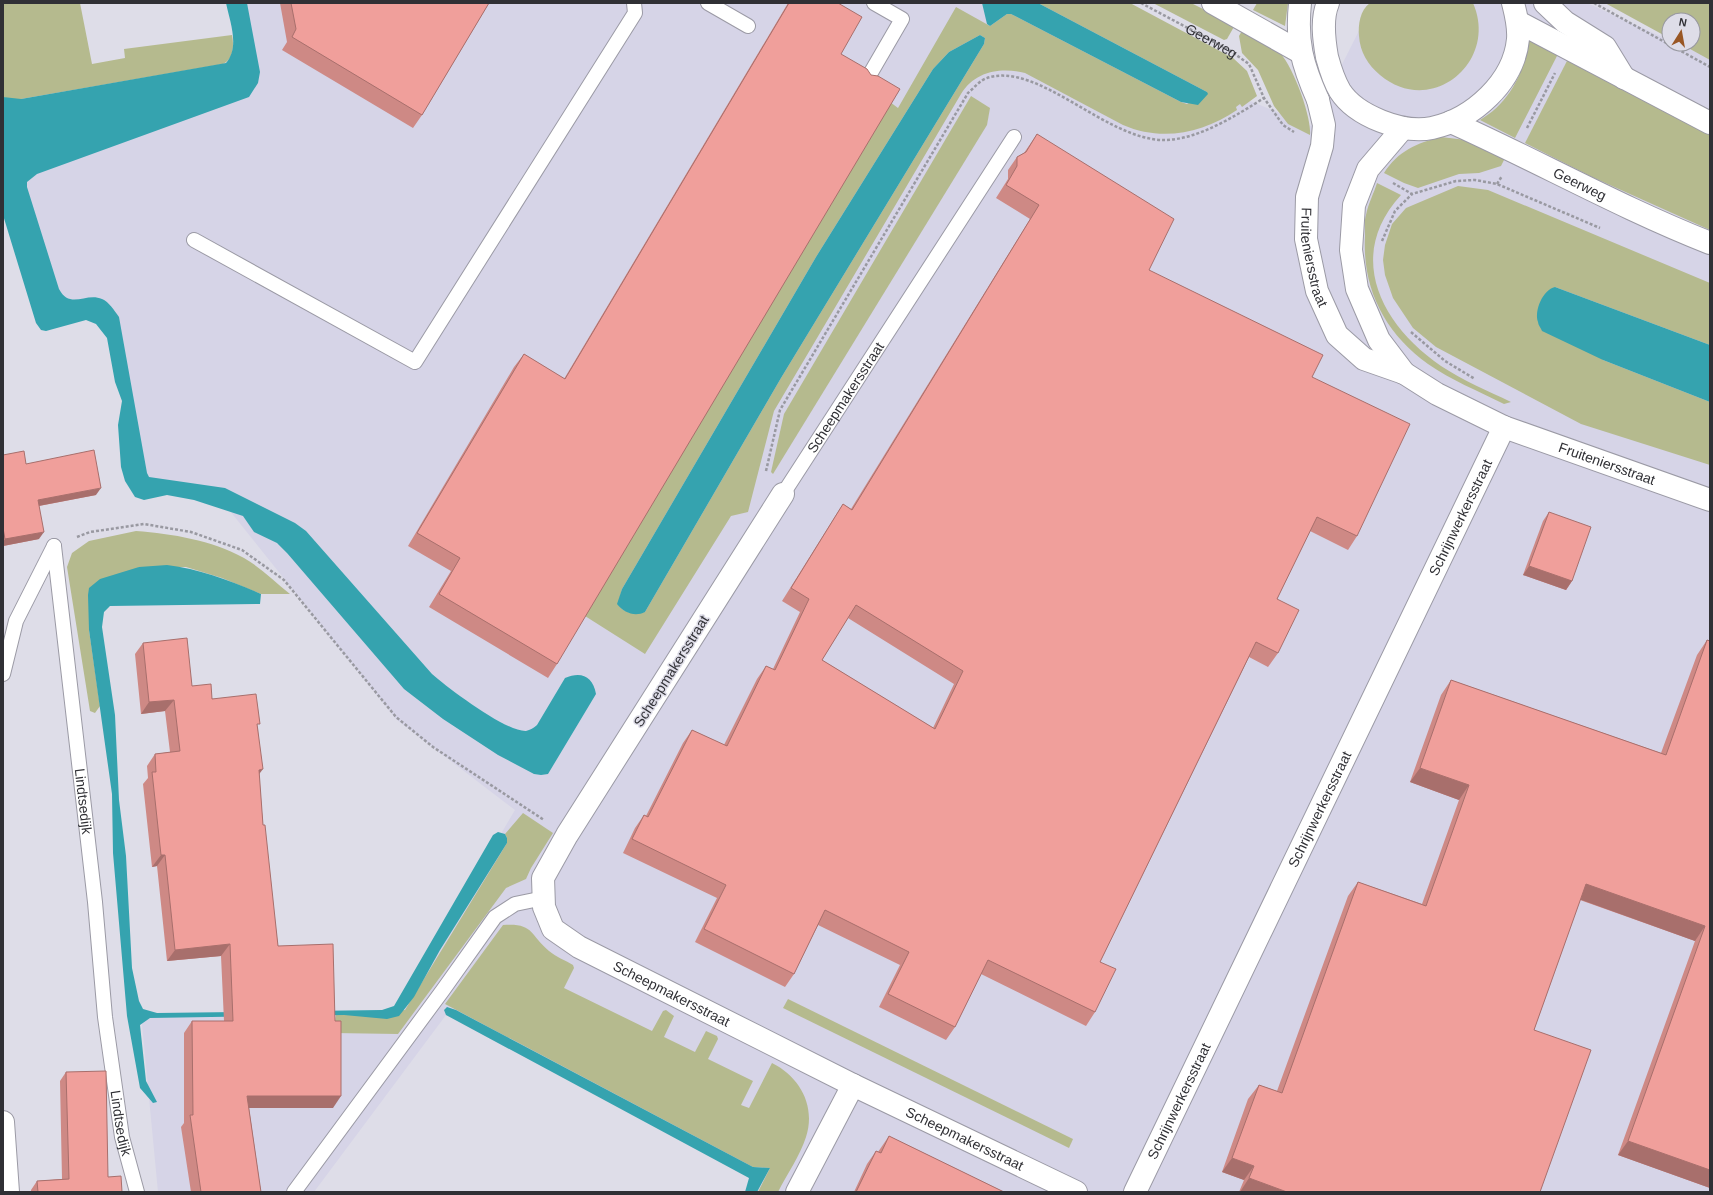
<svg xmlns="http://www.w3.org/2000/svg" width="1713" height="1195" font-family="Helvetica,sans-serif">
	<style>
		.built { fill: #d6d4e7 }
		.green { fill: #b5ba8e; fill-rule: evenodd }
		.water { fill: #35a3af }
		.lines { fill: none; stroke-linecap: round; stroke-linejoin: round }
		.service-casing { stroke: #9b9aa5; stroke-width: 16 }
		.minor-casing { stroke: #9b9aa5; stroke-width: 24 }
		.tertiary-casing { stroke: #9b9aa5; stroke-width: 24 }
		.secondary-casing { stroke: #9b9aa5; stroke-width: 24 }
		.path { stroke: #9999a1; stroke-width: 2.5; stroke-dasharray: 3 2; stroke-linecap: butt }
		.service { stroke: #fff; stroke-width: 14 }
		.minor { stroke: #fff; stroke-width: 22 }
		.tertiary { stroke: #fff; stroke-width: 22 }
		.secondary { stroke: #fff; stroke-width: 22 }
		.wall { fill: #ce8985; fill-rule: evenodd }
		.shaded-wall { fill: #a86f6c }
		.building { fill: #f09f9b; stroke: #a86f6c; fill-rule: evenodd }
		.labels { text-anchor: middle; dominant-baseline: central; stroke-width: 3; stroke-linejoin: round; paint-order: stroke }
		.street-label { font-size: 14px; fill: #303035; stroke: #dedde8 }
	</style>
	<rect width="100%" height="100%" fill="#dedde8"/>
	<path class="built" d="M 231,3 L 1054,3 L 1124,49 L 1311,126 L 1373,3 L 1587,3 L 1669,40 L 1669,44 L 1678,44 L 1710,58 L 1710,1192 L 757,1192 L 761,1183 L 446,1015 L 314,1192 L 158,1192 L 141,1014 L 396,1011 L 515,810 L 397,720 L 218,496 L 141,481 L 110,326 L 51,307 L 6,145 L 243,80 Z"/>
	<g class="green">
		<path d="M 3,3 L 80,3 L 92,64 L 125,58 L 124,49 L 232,35 C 234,45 234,59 223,64 L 21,99 L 9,99 L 3,97 Z"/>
		<path d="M 1038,3 L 1130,3 L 1233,58 L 1247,71 L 1257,96 L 1242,107 L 1240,104 L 1236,107 L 1237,110 C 1203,133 1162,142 1123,125 L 1025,73 C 1001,67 975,71 961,94 L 774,411 L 748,512 L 731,516 L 645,654 L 585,616 L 890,102 L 898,108 L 956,7 L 990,26 L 1007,14 L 1011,14 L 1181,102 L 1187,104 L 1207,92 ZM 980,35 L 985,38 L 984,44 L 781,378 L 645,612 C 634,614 624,614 618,604 L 622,589 L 816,257 L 933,69 L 949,52 Z"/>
		<path d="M 1153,3 L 1191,3 L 1235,25 L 1227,39 L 1224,40 Z"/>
		<path d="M 1257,3 L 1288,3 L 1285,26 L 1253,10 Z"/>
		<path d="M 1370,3 L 1473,3 C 1499,62 1431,118 1380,75 C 1368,65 1360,52 1359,36 C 1358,25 1360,10 1370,3 Z"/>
		<path d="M 1605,3 L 1710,3 L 1710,60 L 1681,44 L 1693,44 L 1693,20 L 1669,20 L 1669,38 Z"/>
		<path d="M 1243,29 C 1254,36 1267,42 1277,50 C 1292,62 1312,117 1310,135 L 1288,124 L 1274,106 L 1258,70 L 1242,53 L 1239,36 Z"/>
		<path d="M 1529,38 L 1558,54 L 1515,138 L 1480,120 C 1510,103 1525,71 1529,38 Z"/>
		<path d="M 1568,59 L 1710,135 L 1710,230 L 1592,177 L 1525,143 Z"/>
		<path d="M 971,96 L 990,108 L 987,125 L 773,474 L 771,472 L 784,414 Z"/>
		<path d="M 1441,137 L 1466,140 L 1505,158 L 1501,166 L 1479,173 L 1459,174 L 1418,188 L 1404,183 L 1384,173 C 1398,151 1417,143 1441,137 Z"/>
		<path d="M 1377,183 L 1401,195 C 1345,256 1381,325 1441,366 C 1462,380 1488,391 1511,402 L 1504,404 C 1478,391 1451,380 1428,364 C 1385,333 1362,289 1365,236 C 1365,229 1364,221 1366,215 C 1368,204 1374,193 1377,183 Z"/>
		<path d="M 1458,186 L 1488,190 L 1710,283 L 1710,345 L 1555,287 L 1603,360 L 1710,402 L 1710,465 L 1581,424 L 1436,347 L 1413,328 L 1393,298 L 1385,275 L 1383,260 L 1385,245 L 1392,224 L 1406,208 Z"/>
		<path d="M 136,531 C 173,534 211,540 244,558 C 260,567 275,582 290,594 L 261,594 L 222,578 L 186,567 L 139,567 L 89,630 L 100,706 L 95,713 L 90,711 L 67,567 L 72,553 L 89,541 Z"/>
		<path d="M 523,813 L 553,833 L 531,868 L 526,879 L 506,888 L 398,1034 L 333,1033 L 336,1015 L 405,1010 L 507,843 L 507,838 L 505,834 Z"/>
		<path d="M 503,925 C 534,923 529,934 549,951 C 556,957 565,960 573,965 L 574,968 L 564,988 L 652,1031 L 663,1011 L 666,1010 L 674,1016 L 664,1037 L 695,1052 L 706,1031 L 717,1036 L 718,1039 L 708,1059 L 753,1081 L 741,1105 L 749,1108 L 772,1063 C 800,1077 816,1106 806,1137 C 800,1156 787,1174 778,1192 L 758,1192 L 770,1168 L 753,1167 L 445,1004 Z"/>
		<path d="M 788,999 L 1073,1139 L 1069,1148 L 783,1008 Z"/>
	</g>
	<g class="water">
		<path d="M 226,3 L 247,3 L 260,72 L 258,83 L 249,97 L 37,174 L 27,182 L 27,187 L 59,289 C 70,310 86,292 102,299 C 109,302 114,310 119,317 L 147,473 L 149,477 L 225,488 L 295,523 L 306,531 L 432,674 C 448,688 506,732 526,731 C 530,730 534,728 537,725 L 565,678 C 581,671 593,676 596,694 L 548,774 L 541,775 L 534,774 L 498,755 L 443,719 L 404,689 L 287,553 L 277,543 L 254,532 L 243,516 L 194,500 L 167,495 L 144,500 L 135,497 L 125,481 L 121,467 L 118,425 L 122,401 L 115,382 L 107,338 L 96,324 L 86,320 L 46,331 L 41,330 L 36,323 L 3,215 L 3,97 L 21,99 L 226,63 C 240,47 230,22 226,3 Z"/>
		<path d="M 982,3 L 1038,3 L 1207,92 L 1208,94 L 1198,105 L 1181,102 L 1011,14 L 1007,14 L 990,26 L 987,24 Z"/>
		<path d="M 980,35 L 985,38 L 984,44 L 781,378 L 645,612 C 635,617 624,613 617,604 L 622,589 L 816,257 L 933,69 L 949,52 Z"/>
		<path d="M 1555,287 L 1710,345 L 1710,402 L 1603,360 L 1542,331 C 1541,328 1538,325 1538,322 C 1534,310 1543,290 1555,287 Z"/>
		<path d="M 167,565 C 200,569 231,581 261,594 L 260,604 L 110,606 L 104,612 L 102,627 L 115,715 L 119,800 L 126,856 L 132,968 L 139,1001 L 143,1009 L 157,1013 L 382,1010 L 394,1006 L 493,835 L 498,832 L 505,834 L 507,838 L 507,843 L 440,950 L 414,997 L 399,1016 L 387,1019 L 344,1015 L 150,1018 L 140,1025 L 146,1081 L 157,1102 L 153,1103 L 140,1088 L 127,1016 L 113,853 L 112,794 L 89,630 L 88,595 L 89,588 L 100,579 L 139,567 Z"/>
		<path d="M 447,1007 L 456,1010 L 753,1167 L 770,1168 L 757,1192 L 745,1192 L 749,1178 L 446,1015 L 444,1010 Z"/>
	</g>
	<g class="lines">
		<g class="service-casing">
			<g id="service">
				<path d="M 708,3 L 748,26"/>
				<path d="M 866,81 L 902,19 L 874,3"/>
				<path d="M 194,240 L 415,362 L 635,13 L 634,3"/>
				<path id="s2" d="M 783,494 L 1014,137"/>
				<path id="s3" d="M 54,546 L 95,902 L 105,1017 L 122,1137 L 137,1192"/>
				<path d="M 3,674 L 16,621 L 54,546"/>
				<path d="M 294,1192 L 443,990 L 495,917 L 515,904 L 544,898"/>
			</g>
		</g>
		<g class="minor-casing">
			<g id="minor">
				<path id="s4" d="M 1318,100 L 1324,125 L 1322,146 L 1307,197 L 1306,239 L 1317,291 L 1337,335 L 1364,359 L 1404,373 L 1437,394 L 1504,427 L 1710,500"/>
				<path d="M 1403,128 L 1368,169 L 1354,205 L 1351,250 L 1357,289 L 1379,340 L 1404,373"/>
				<path id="s5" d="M 783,494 L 567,835 L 543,878 L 544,907 L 553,929 L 579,947 L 853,1085 L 1076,1192"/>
				<path d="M 3,1122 L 8,1192"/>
				<path d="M 797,1192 L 853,1085"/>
				<path id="s6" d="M 1135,1192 L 1504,427"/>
			</g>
		</g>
		<g class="tertiary-casing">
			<path id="tertiary" d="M 1213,3 L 1300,52"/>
		</g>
		<g class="secondary-casing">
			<g id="secondary">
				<path d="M 1300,3 C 1296,42 1302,64 1318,100"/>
				<path d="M 1328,3 C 1321,19 1324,40 1327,57 C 1330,68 1334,81 1340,91 C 1356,116 1403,134 1432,128 C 1473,119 1514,82 1518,39 C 1519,26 1516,15 1513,3"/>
				<path d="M 1545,3 L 1565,22 L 1605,47 L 1624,78"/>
				<path d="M 1518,22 L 1710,123"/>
				<path id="s7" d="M 1451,122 C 1538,161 1621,208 1710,243"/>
			</g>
		</g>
		<g class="path">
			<path id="s1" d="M 1141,3 L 1229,50 L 1249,64 L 1264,98 L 1283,125 L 1294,132"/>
			<path d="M 1594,3 L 1710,67"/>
			<path d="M 1527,128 L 1555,73"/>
			<path d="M 1393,183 L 1412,194 L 1456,181 L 1475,180 L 1497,184 L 1600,228"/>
			<path d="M 1497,184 L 1502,176"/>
			<path d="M 1382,241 L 1395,211 L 1412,194"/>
			<path d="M 1411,332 L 1445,361 L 1475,379"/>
			<path d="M 766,471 L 780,410 L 968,93 C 973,89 980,80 987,78 C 1038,61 1106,140 1164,140 C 1198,140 1237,115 1264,98"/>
			<path d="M 77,537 L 90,532 L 144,524 L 191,532 L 242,550 L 284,580 L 396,717 L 433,747 L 544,820"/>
		</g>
		<use href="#service" class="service"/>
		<use href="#minor" class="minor"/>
		<use href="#tertiary" class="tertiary"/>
		<use href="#secondary" class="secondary"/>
	</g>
	<g class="wall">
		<path d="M 280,3 L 489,3 L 422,115 L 413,128 L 282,50 L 287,42 Z"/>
		<path d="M 788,3 L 838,3 L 841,54 L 557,664 L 548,678 L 429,607 L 451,571 L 408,546 L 514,367 L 524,354 L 564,379 Z"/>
		<path d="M 1037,134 L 1149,270 L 1312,377 L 1357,536 L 1348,550 L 1310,531 L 1277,599 L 1278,653 L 1268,667 L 1249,657 L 1100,962 L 1095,1012 L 1086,1026 L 981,974 L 955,1027 L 946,1040 L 879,1007 L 900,965 L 818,925 L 794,974 L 785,987 L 695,942 L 717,898 L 623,853 L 635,828 L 644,815 L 646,816 L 683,743 L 692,730 L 724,745 L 757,679 L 766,666 L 773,669 L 800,612 L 782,601 L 834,518 L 843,504 L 851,509 L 1030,219 L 996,198 L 1008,179 L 1008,170 L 1017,157 L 1024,153 ZM 848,618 L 954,684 L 933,728 L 822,660 Z"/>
		<path d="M 3,455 L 26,464 L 96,495 L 39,506 L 39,539 L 3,546 Z"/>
		<path d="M 1549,512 L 1572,581 L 1566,590 L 1523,575 L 1543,521 Z"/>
		<path d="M 1707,640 L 1710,641 L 1710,1188 L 1618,1155 L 1695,941 L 1580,900 L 1534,1030 L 1540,1192 L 1239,1192 L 1244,1180 L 1222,1172 L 1248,1099 L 1259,1085 L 1277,1091 L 1348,896 L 1358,882 L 1422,904 L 1459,800 L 1410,782 L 1441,695 L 1451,680 L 1661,753 L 1697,655 Z"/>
		<path d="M 143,643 L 192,686 L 258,727 L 259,774 L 263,825 L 278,946 L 333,1108 L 249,1108 L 261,1192 L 191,1192 L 181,1127 L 184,1123 L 184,1033 L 192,1021 L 224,1021 L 221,956 L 167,961 L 157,866 L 152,867 L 143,784 L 148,778 L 147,766 L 155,754 L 170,752 L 165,711 L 141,714 L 135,654 Z"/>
		<path d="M 66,1072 L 108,1177 L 122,1192 L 31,1192 L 31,1190 L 37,1181 L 62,1179 L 60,1081 Z"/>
		<path d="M 889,1136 L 1004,1192 L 854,1192 L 867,1164 L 876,1151 L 878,1152 Z"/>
	</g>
	<g class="shaded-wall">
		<path d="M 101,488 L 96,495 L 33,507 L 38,500 Z"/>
		<path d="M 44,532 L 39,539 L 3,546 L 3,542 L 5,539 Z"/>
		<path d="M 1529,566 L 1572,581 L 1566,590 L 1523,575 Z"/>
		<path d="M 174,700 L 165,711 L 141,714 L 149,702 Z"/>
		<path d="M 1420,768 L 1469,785 L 1459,800 L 1410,782 Z"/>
		<path d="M 263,769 L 254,781 L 259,770 Z"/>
		<path d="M 161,855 L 165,855 L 157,866 L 152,867 Z"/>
		<path d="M 1586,884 L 1705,926 L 1695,941 L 1576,898 Z"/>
		<path d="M 230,944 L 221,956 L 167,961 L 175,950 Z"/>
		<path d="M 247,1096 L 341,1096 L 333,1108 L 239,1108 Z"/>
		<path d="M 1628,1141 L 1710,1170 L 1710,1188 L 1618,1155 Z"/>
		<path d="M 1232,1158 L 1254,1166 L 1244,1180 L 1222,1172 Z"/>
		<path d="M 1249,1178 L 1287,1192 L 1240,1192 Z"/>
	</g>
	<g class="building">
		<path d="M 291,3 L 489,3 L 422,115 L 292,37 L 296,29 Z"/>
		<path d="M 789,3 L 838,3 L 862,17 L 841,54 L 867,69 L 871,75 L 878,76 L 900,89 L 557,664 L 439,594 L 460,558 L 417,533 L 524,354 L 565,379 Z"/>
		<path d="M 1037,134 L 1174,219 L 1149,270 L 1323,355 L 1312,377 L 1410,424 L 1357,536 L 1317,517 L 1277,599 L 1299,610 L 1278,653 L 1256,642 L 1100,962 L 1116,969 L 1095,1012 L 988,960 L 955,1027 L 888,994 L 909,952 L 825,910 L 794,974 L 704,929 L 726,885 L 632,839 L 644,815 L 648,817 L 692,730 L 727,746 L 766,666 L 775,670 L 809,599 L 791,588 L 843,504 L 852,510 L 1039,205 L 1006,185 L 1017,166 L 1017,157 L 1026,152 ZM 856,605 L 963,671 L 935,729 L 822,660 Z"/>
		<path d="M 94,450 L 101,488 L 38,500 L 44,532 L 5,539 L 3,528 L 3,455 L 24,451 L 26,464 Z"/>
		<path d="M 1549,512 L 1591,527 L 1572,581 L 1529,566 Z"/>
		<path d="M 187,638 L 192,686 L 211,684 L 212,699 L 256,694 L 260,724 L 257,724 L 263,769 L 259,770 L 263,825 L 265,825 L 278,946 L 333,944 L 335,1021 L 341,1021 L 341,1096 L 247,1096 L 261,1192 L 201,1192 L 190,1115 L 193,1115 L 192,1021 L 233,1021 L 230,944 L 175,950 L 165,855 L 161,855 L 152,772 L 156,772 L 155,754 L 180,751 L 174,700 L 149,702 L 143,643 Z"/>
		<path d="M 1707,640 L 1710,641 L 1710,1170 L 1628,1141 L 1705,926 L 1586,884 L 1534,1030 L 1591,1050 L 1540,1192 L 1287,1192 L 1249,1178 L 1254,1166 L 1232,1158 L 1259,1085 L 1282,1093 L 1358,882 L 1426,906 L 1469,785 L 1420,768 L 1451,680 L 1666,755 Z"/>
		<path d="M 106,1071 L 108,1177 L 121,1176 L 122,1192 L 38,1192 L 37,1181 L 69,1179 L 66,1072 Z"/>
		<path d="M 889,1136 L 1004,1192 L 856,1192 L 876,1151 L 881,1153 Z"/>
	</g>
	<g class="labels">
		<g class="street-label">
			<text stroke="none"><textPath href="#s1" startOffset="80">Geerweg</textPath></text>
			<text stroke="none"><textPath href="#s7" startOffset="143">Geerweg</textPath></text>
			<text stroke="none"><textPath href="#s4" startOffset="161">Fruiteniersstraat</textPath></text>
			<text stroke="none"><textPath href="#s2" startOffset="115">Scheepmakersstraat</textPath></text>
			<text stroke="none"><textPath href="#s4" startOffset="545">Fruiteniersstraat</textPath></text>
			<text stroke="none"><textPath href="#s6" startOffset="749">Schrijnwerkersstraat</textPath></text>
			<text transform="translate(671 671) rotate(-58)">Scheepmakersstraat</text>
			<text stroke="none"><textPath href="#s3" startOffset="257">Lindtsedijk</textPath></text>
			<text stroke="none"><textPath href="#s6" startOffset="425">Schrijnwerkersstraat</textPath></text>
			<text stroke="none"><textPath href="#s5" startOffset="641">Scheepmakersstraat</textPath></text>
			<text stroke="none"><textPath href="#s6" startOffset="101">Schrijnwerkersstraat</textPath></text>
			<text stroke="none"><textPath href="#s3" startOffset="581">Lindtsedijk</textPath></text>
			<text stroke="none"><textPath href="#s5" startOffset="968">Scheepmakersstraat</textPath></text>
		</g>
	</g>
	<rect width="1713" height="1195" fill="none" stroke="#303035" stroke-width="8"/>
	<g transform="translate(1681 32) rotate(11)"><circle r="19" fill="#dedde8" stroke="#9898a0"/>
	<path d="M0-3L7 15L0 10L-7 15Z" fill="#995724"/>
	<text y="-6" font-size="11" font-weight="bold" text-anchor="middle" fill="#303035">N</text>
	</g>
</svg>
